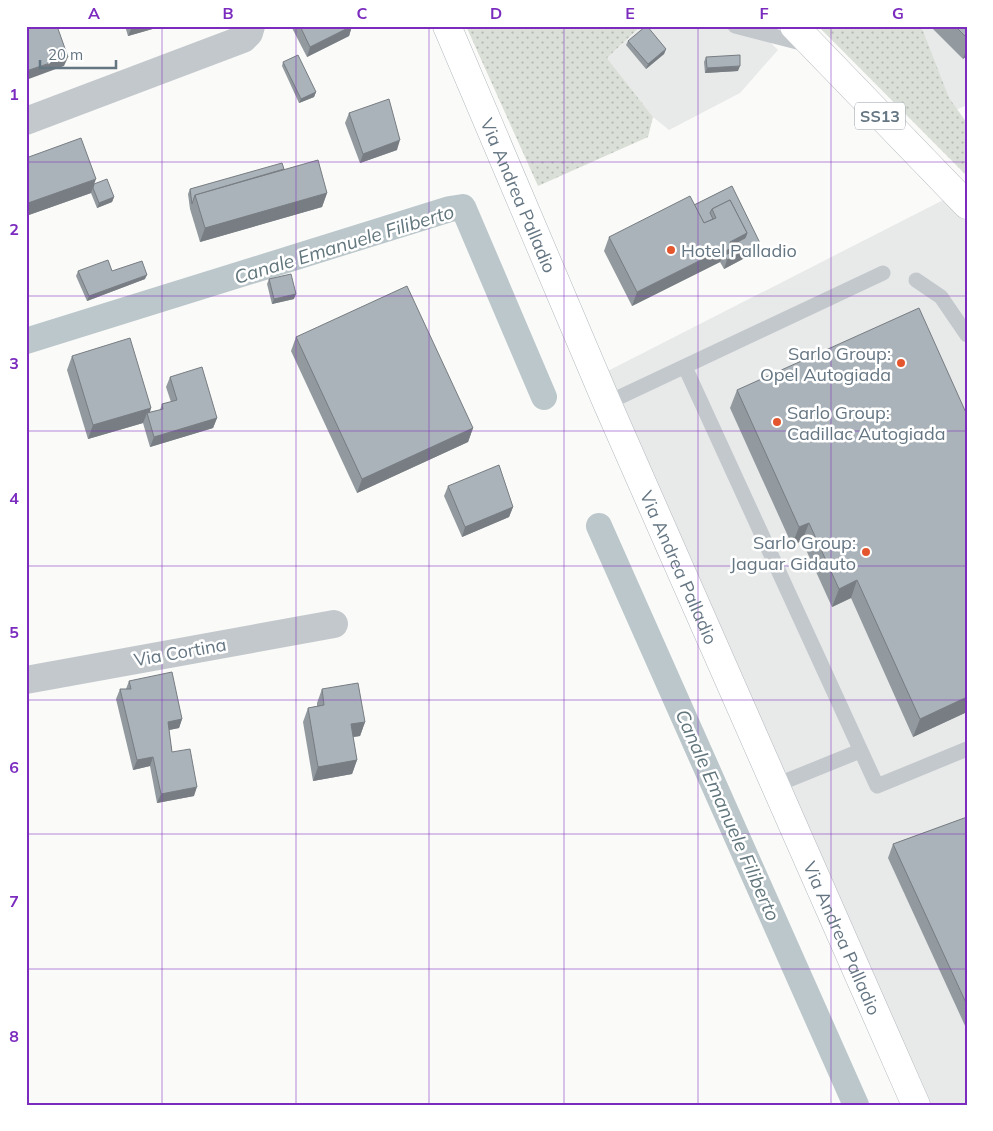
<svg xmlns="http://www.w3.org/2000/svg" width="993" height="1131" font-family="Mulish,sans-serif">
	<style>
		.built { fill: #e8e9e9 }
		.grass { fill: url(#grass-dots) }
		.lines { fill: none; stroke-linecap: round; stroke-linejoin: round }
		.canal { stroke: #bbc7cb; stroke-width: 26 }
		.secondary-casing { stroke: #b3babf; stroke-width: 29 }
		.primary-casing { stroke: #b5babe; stroke-width: 29 }
		.lane { stroke: #c3c8cc; stroke-width: 15 }
		.street { stroke: #c3c8cc; stroke-width: 28 }
		.secondary { stroke: #fff; stroke-width: 28 }
		.primary { stroke: #fff; stroke-width: 28 }
		.wall { fill: #929a9f }
		.shaded-wall { fill: #777d82 }
		.building { fill: #aab3b9; stroke: #777d82 }
		.grid { fill: none; stroke: #7b2cbf; stroke-width: 1; stroke-opacity: 0.55 }
		.poi-dot { fill: #e4572e; stroke: #fff; stroke-width: 2 }
		.labels { text-anchor: middle; dominant-baseline: central; stroke-width: 5; stroke-linejoin: round; paint-order: stroke }
		.shield { fill: #fff; stroke: #939fa8; stroke-width: 1 }
		.shield-label { font-size: 16px; font-weight: bold; fill: #657683 }
		.street-label { font-size: 18px; fill: #657683; stroke: #fff }
		.poi-label { font-size: 18px; fill: #657683; stroke: #fff; text-anchor: start }
		.water-label { font-size: 19px; font-style: italic; fill: #60757c; stroke: #fff }
		.neatline { fill: none; stroke: #7b2cbf; stroke-width: 2 }
		.grid-label { font-size: 16px; text-anchor: middle; font-weight: bold; fill: #7b2cbf }
	</style>
	<defs>
		<pattern id="grass-dots" width="8" height="8" patternUnits="userSpaceOnUse" patternTransform="scale(1.25)"><rect width="8" height="8" fill="#dadfd7"/><path d="M2 2h.1M6 6h.1" fill="none" stroke="#b4b9b4" stroke-width="1.8" stroke-linecap="round"/></pattern>
	</defs>
	<rect width="100%" height="100%" fill="#fafaf8"/>
	<g class="built">
		<path d="M 636,26 L 754,26 L 778,50 L 740,93 L 669,130 L 653,117 L 607,58 L 638,30 Z"/>
		<path d="M 818,26 L 967,26 L 967,105 L 956,110 Z"/>
		<path d="M 955,194 L 967,205 L 967,1105 L 916,1105 L 596,377 Z"/>
	</g>
	<g class="grass">
		<path d="M 466,26 L 636,26 L 638,29 L 607,58 L 653,117 L 648,137 L 538,186 Z"/>
		<path d="M 818,26 L 919,26 L 923,31 L 949,98 L 967,123 L 967,176 Z"/>
	</g>
	<g class="lines">
		<g class="canal">
			<path d="M 26,341 L 450,209 L 463,207 L 544,397"/>
			<path d="M 599,526 L 856,1105"/>
		</g>
		<g class="secondary-casing">
			<g id="secondary">
				<path id="s1" d="M 447,26 L 607,403 L 916,1105"/>
			</g>
		</g>
		<g class="primary-casing">
			<path id="primary" d="M 794,26 L 967,205"/>
		</g>
		<g class="lane">
			<path d="M 735,26 L 809,45"/>
			<path d="M 916,280 L 941,297 L 967,335"/>
			<path d="M 685,367 L 877,786 L 967,749"/>
			<path d="M 607,403 L 883,273"/>
			<path d="M 776,785 L 860,751"/>
		</g>
		<g class="street">
			<path d="M 26,121 L 243,39 L 249,33 L 251,26"/>
			<path d="M 26,680 L 334,624"/>
		</g>
		<use href="#secondary" class="secondary"/>
		<use href="#primary" class="primary"/>
	</g>
	<g class="wall">
		<path d="M 125,26 L 163,26 L 128,36 Z"/>
		<path d="M 291,26 L 352,26 L 349,36 L 307,57 Z"/>
		<path d="M 930,26 L 967,26 L 967,56 L 963,59 Z"/>
		<path d="M 628,41 L 666,49 L 664,54 L 646,69 L 626,45 Z"/>
		<path d="M 706,57 L 738,71 L 705,73 L 704,62 Z"/>
		<path d="M 283,62 L 316,92 L 314,97 L 299,103 L 282,66 Z"/>
		<path d="M 349,113 L 397,150 L 360,163 L 345,123 Z"/>
		<path d="M 26,158 L 94,184 L 114,197 L 112,202 L 97,208 L 91,193 L 26,216 Z"/>
		<path d="M 284,169 L 327,193 L 322,207 L 200,242 L 190,209 L 188,194 L 190,189 Z"/>
		<path d="M 732,186 L 756,252 L 724,269 L 720,262 L 632,306 L 604,251 L 609,237 L 694,205 Z"/>
		<path d="M 78,271 L 112,271 L 145,279 L 87,301 L 76,276 Z"/>
		<path d="M 269,279 L 294,299 L 272,304 L 267,284 Z"/>
		<path d="M 296,337 L 473,428 L 468,442 L 357,493 L 291,351 Z"/>
		<path d="M 72,356 L 151,408 L 150,412 L 160,410 L 162,404 L 171,402 L 166,387 L 170,377 L 217,418 L 213,428 L 150,447 L 143,423 L 88,439 L 67,370 Z"/>
		<path d="M 737,390 L 967,712 L 913,737 L 851,598 L 832,607 L 802,541 L 792,545 L 730,408 Z"/>
		<path d="M 448,486 L 513,507 L 509,517 L 462,537 L 444,496 Z"/>
		<path d="M 129,681 L 182,719 L 179,728 L 169,730 L 172,752 L 194,796 L 157,803 L 150,766 L 133,770 L 116,699 L 120,689 L 126,689 Z"/>
		<path d="M 322,689 L 365,722 L 360,736 L 353,737 L 357,760 L 352,774 L 313,781 L 303,722 L 308,708 L 317,706 L 317,703 Z"/>
		<path d="M 967,817 L 967,1030 L 888,858 L 893,844 Z"/>
	</g>
	<g class="shaded-wall">
		<path d="M 133,26 L 163,26 L 128,36 L 132,27 Z"/>
		<path d="M 352,26 L 349,36 L 307,57 L 310,47 Z"/>
		<path d="M 666,49 L 664,54 L 646,69 L 648,64 Z"/>
		<path d="M 967,49 L 967,56 L 963,59 Z"/>
		<path d="M 68,57 L 64,66 L 26,80 L 26,71 Z"/>
		<path d="M 740,66 L 738,71 L 705,73 L 707,68 Z"/>
		<path d="M 316,92 L 314,97 L 299,103 L 301,99 Z"/>
		<path d="M 400,140 L 397,150 L 360,163 L 363,154 Z"/>
		<path d="M 96,179 L 91,193 L 26,216 L 26,209 L 28,203 Z"/>
		<path d="M 327,193 L 322,207 L 200,242 L 205,228 Z"/>
		<path d="M 114,197 L 112,202 L 97,208 L 99,203 Z"/>
		<path d="M 747,233 L 760,243 L 756,252 L 724,269 L 727,260 L 725,255 L 721,265 L 726,251 L 730,242 Z"/>
		<path d="M 725,248 L 720,262 L 632,306 L 637,292 Z"/>
		<path d="M 147,275 L 145,279 L 87,301 L 89,296 Z"/>
		<path d="M 296,294 L 294,299 L 272,304 L 274,299 Z"/>
		<path d="M 151,408 L 148,417 L 147,413 L 143,423 L 88,439 L 93,425 Z"/>
		<path d="M 217,418 L 213,428 L 150,447 L 154,437 Z"/>
		<path d="M 473,428 L 468,442 L 357,493 L 362,479 Z"/>
		<path d="M 513,507 L 509,517 L 462,537 L 465,527 Z"/>
		<path d="M 809,523 L 802,541 L 792,545 L 799,527 Z"/>
		<path d="M 857,580 L 851,598 L 832,607 L 839,589 Z"/>
		<path d="M 967,697 L 967,712 L 913,737 L 920,719 Z"/>
		<path d="M 182,719 L 179,728 L 164,731 L 168,722 Z"/>
		<path d="M 365,722 L 360,736 L 346,738 L 351,724 Z"/>
		<path d="M 153,757 L 150,766 L 133,770 L 137,760 Z"/>
		<path d="M 357,760 L 352,774 L 313,781 L 318,767 Z"/>
		<path d="M 197,787 L 194,796 L 157,803 L 161,794 Z"/>
	</g>
	<g class="building">
		<path d="M 26,26 L 57,26 L 68,57 L 26,71 Z"/>
		<path d="M 300,26 L 352,26 L 310,47 Z"/>
		<path d="M 646,26 L 647,26 L 666,49 L 648,64 L 628,41 Z"/>
		<path d="M 955,26 L 967,26 L 967,38 Z"/>
		<path d="M 298,55 L 316,92 L 301,99 L 283,62 Z"/>
		<path d="M 740,55 L 740,66 L 707,68 L 706,57 Z"/>
		<path d="M 389,99 L 400,140 L 363,154 L 349,113 Z"/>
		<path d="M 81,138 L 96,179 L 28,203 L 26,197 L 26,158 Z"/>
		<path d="M 318,160 L 327,193 L 205,228 L 195,195 Z"/>
		<path d="M 282,163 L 284,169 L 195,195 L 192,204 L 190,189 Z"/>
		<path d="M 107,179 L 114,197 L 99,203 L 93,188 L 94,184 Z"/>
		<path d="M 732,186 L 760,243 L 727,260 L 725,255 L 732,252 L 733,247 L 732,245 L 745,238 L 747,233 L 730,200 L 712,209 L 710,213 L 713,219 L 704,223 L 694,205 Z"/>
		<path d="M 690,196 L 704,223 L 716,218 L 712,209 L 730,200 L 747,233 L 730,242 L 733,247 L 726,251 L 725,248 L 637,292 L 609,237 Z"/>
		<path d="M 108,260 L 112,271 L 142,261 L 147,275 L 89,296 L 78,271 Z"/>
		<path d="M 291,274 L 296,294 L 274,299 L 269,279 Z"/>
		<path d="M 407,286 L 473,428 L 362,479 L 296,337 Z"/>
		<path d="M 919,308 L 967,415 L 967,697 L 920,719 L 857,580 L 839,589 L 809,523 L 799,527 L 737,390 Z"/>
		<path d="M 130,338 L 151,408 L 93,425 L 72,356 Z"/>
		<path d="M 202,367 L 217,418 L 154,437 L 147,413 L 163,409 L 162,404 L 177,400 L 170,377 Z"/>
		<path d="M 499,465 L 513,507 L 465,527 L 448,486 Z"/>
		<path d="M 172,672 L 182,719 L 168,722 L 172,752 L 190,749 L 197,787 L 161,794 L 153,757 L 137,760 L 120,689 L 131,689 L 129,681 Z"/>
		<path d="M 358,683 L 365,722 L 351,724 L 357,760 L 318,767 L 308,708 L 324,705 L 322,689 Z"/>
		<path d="M 967,817 L 967,1005 L 893,844 Z"/>
	</g>
	<path class="grid" d="M 162,26 L 162,1105M 296,26 L 296,1105M 429,26 L 429,1105M 564,26 L 564,1105M 698,26 L 698,1105M 831,26 L 831,1105M 26,162 L 967,162M 26,296 L 967,296M 26,431 L 967,431M 26,566 L 967,566M 26,700 L 967,700M 26,834 L 967,834M 26,969 L 967,969"/>
	<g class="poi-dot">
		<circle cx="671" cy="250" r="5"/>
		<circle cx="901" cy="363" r="5"/>
		<circle cx="777" cy="422" r="5"/>
		<circle cx="866" cy="552" r="5"/>
	</g>
	<g class="labels">
		<rect class="shield" x="855" y="102.5" width="50" height="27" rx="4"/>
		<g class="shield-label">
			<text x="880" y="116">SS13</text>
		</g>
		<g class="street-label">
			<text stroke="none"><textPath href="#s1" startOffset="184">Via Andrea Palladio</textPath></text>
			<text stroke="none"><textPath href="#s1" startOffset="589">Via Andrea Palladio</textPath></text>
			<text transform="translate(180 652) rotate(-10)">Via Cortina</text>
			<text stroke="none"><textPath href="#s1" startOffset="994">Via Andrea Palladio</textPath></text>
		</g>
		<g class="poi-label">
			<text x="681" y="250">Hotel Palladio</text>
			<text x="891" y="353" text-anchor="end">Sarlo Group:<tspan x="891" dy="21">Opel Autogiada</tspan></text>
			<text x="787" y="412">Sarlo Group:<tspan x="787" dy="21">Cadillac Autogiada</tspan></text>
			<text x="856" y="542" text-anchor="end">Sarlo Group:<tspan x="856" dy="21">Jaguar Gidauto</tspan></text>
		</g>
		<g class="water-label">
			<text transform="translate(344 244) rotate(-17)">Canale Emanuele Filiberto</text>
			<text transform="translate(728 815) rotate(66)">Canale Emanuele Filiberto</text>
		</g>
	</g>
	<rect width="993" height="1131" fill="none" stroke="#ffffff" stroke-width="55"/>
	<path d="M40 60v8h76v-8" fill="none" stroke="#657683" stroke-width="2.5"/>
	<text x="48" y="60" font-size="15" fill="#657683" stroke="#ffffff" stroke-width="4" paint-order="stroke">20 m</text>
	<rect x="28" y="28" width="938" height="1076" class="neatline"/>
	<g class="grid-label">
		<text x="94" y="19">A</text>
		<text x="228" y="19">B</text>
		<text x="362" y="19">C</text>
		<text x="496" y="19">D</text>
		<text x="630" y="19">E</text>
		<text x="764" y="19">F</text>
		<text x="898" y="19">G</text>
		<text x="14" y="100">1</text>
		<text x="14" y="235">2</text>
		<text x="14" y="369">3</text>
		<text x="14" y="504">4</text>
		<text x="14" y="638">5</text>
		<text x="14" y="773">6</text>
		<text x="14" y="907">7</text>
		<text x="14" y="1042">8</text>
	</g>
</svg>
